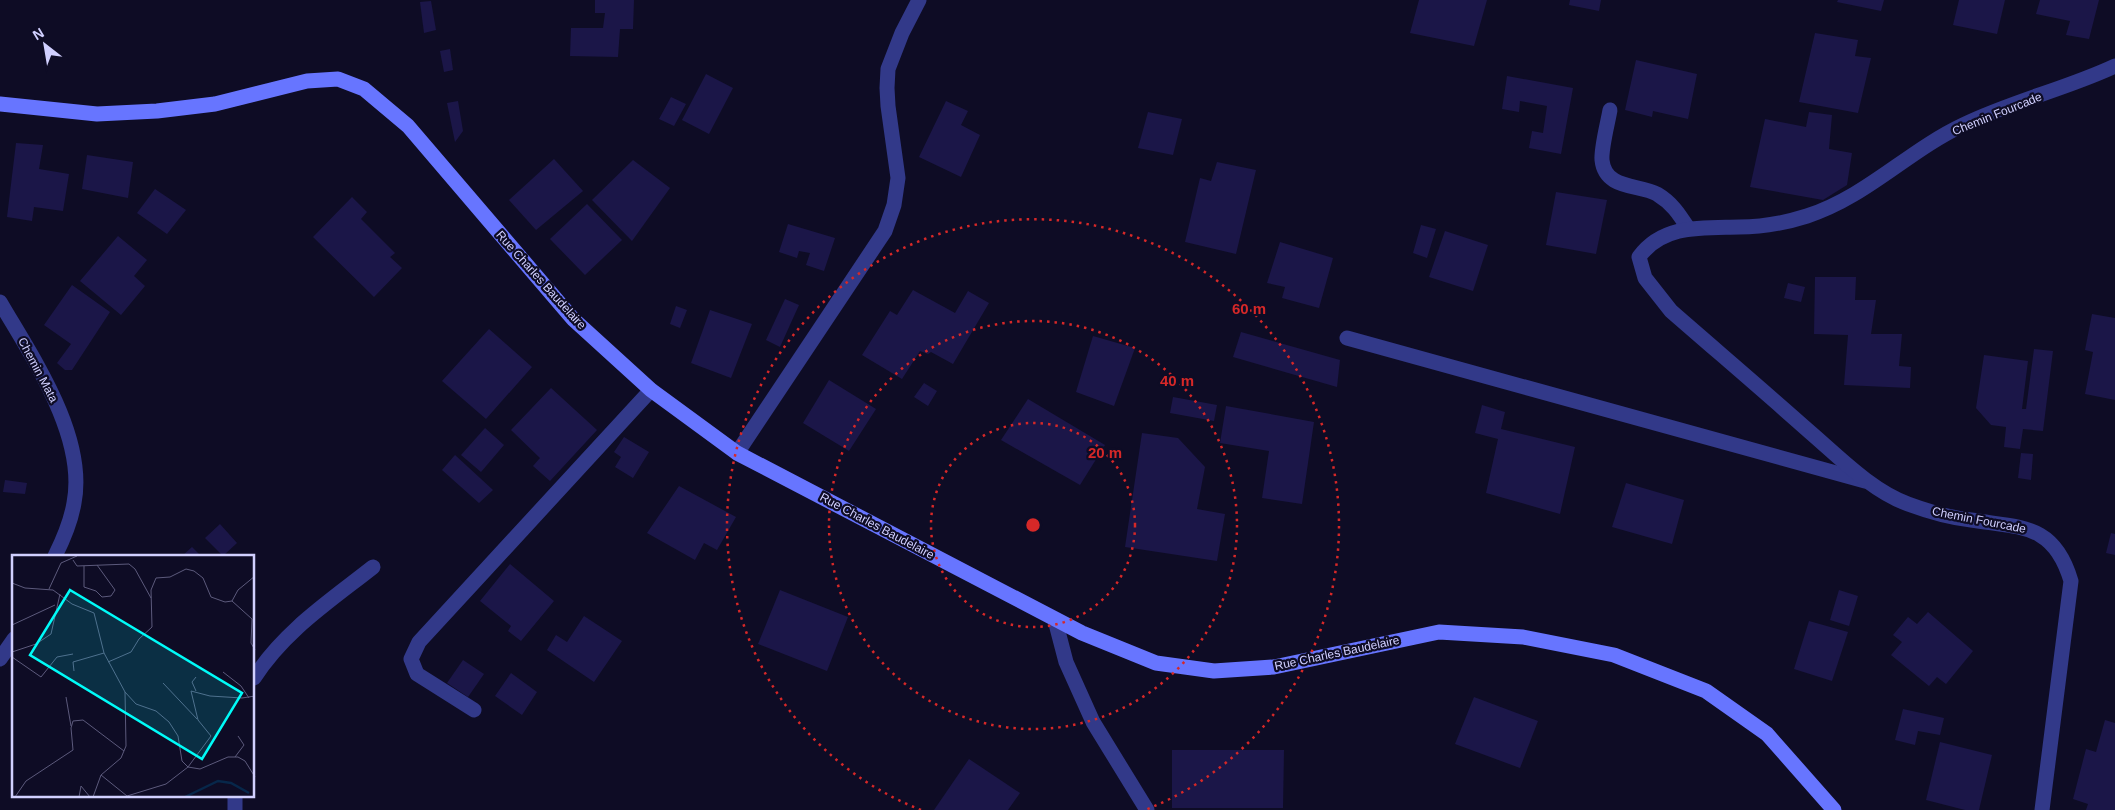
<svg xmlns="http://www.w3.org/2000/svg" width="2115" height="810" font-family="Helvetica,sans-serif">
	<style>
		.building { fill: #1b1648 }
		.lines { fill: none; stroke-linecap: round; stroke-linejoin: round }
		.street { stroke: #323989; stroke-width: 15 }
		.secondary { stroke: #6775ff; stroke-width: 15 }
		.ring { fill: none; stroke: #d62828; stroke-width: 2.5; stroke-dasharray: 2.5 5 }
		.labels { text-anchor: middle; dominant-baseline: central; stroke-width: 4.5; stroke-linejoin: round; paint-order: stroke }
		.street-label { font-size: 12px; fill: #d1d0ff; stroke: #0e0c25 }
		.inset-river { fill: none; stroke: #07274a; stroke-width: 2.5 }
		.inset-road { fill: none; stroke: #5c5a7c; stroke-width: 1 }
		.view { fill: #00fbf8; fill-opacity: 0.15; stroke: #00fbf8; stroke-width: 2.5 }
		.inset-edge { fill: none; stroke: #d1d0ff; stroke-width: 2.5 }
		.centre { fill: #d62828; stroke: #0e0c25; stroke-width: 2.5 }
		.ring-label { font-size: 15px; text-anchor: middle; font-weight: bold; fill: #d62828; stroke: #0e0c25; stroke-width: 4.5; stroke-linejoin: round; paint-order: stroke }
	</style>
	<rect width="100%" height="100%" fill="#0e0c25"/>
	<g class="building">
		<path d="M 595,0 L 634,0 L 633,29 L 620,29 L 618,57 L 570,56 L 571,28 L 603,28 L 605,13 L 595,13 Z"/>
		<path d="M 1419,0 L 1487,0 L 1474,46 L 1410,33 Z"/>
		<path d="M 1570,0 L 1601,0 L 1599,11 L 1569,5 Z"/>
		<path d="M 1838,0 L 1884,0 L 1881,11 L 1837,2 Z"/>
		<path d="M 1959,0 L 2005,0 L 1997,34 L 1953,25 Z"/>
		<path d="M 2040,0 L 2099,0 L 2089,39 L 2066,35 L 2070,21 L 2036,14 Z"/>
		<path d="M 431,1 L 436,30 L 424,33 L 420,2 Z"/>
		<path d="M 1815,33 L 1858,40 L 1855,56 L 1871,58 L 1858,113 L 1799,102 Z"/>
		<path d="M 450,49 L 453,70 L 444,72 L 440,51 Z"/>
		<path d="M 1636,60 L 1697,74 L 1688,119 L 1653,111 L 1652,117 L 1625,110 Z"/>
		<path d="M 706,74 L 733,88 L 709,134 L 682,120 Z"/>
		<path d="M 1507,76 L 1573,88 L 1561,154 L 1529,148 L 1532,131 L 1543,133 L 1547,106 L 1520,101 L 1519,112 L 1502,109 Z"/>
		<path d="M 671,97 L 686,104 L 674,126 L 659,119 Z"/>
		<path d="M 458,101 L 463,131 L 455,142 L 447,103 Z"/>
		<path d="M 946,101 L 968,111 L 961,125 L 980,135 L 961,177 L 919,157 Z"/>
		<path d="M 1148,112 L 1182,119 L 1173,155 L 1138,148 Z"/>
		<path d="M 1809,112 L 1832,115 L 1829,149 L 1852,153 L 1847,185 L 1823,200 L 1750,187 L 1765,119 L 1806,127 Z"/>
		<path d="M 16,143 L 43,145 L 39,169 L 69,174 L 63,211 L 34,207 L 32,221 L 7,217 Z"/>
		<path d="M 87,155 L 133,162 L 128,198 L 82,189 Z"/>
		<path d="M 554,159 L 583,191 L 536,230 L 509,200 Z"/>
		<path d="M 633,160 L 670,188 L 632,241 L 592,200 Z"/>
		<path d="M 1217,162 L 1256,170 L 1236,254 L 1185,242 L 1200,178 L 1211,181 Z"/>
		<path d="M 155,189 L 186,210 L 167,234 L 137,213 Z"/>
		<path d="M 1556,192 L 1607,200 L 1596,254 L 1546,245 Z"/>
		<path d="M 352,197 L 367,212 L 361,219 L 395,253 L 390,257 L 402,268 L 374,297 L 313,237 Z"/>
		<path d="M 587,204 L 622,240 L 585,275 L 550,239 Z"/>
		<path d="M 788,224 L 835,238 L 824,271 L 806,265 L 810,253 L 799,251 L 797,258 L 779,252 Z"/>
		<path d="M 1421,225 L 1436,229 L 1427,258 L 1413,253 Z"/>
		<path d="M 1445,231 L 1488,245 L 1473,291 L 1429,277 Z"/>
		<path d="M 118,236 L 147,260 L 134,276 L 145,286 L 121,315 L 80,281 Z"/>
		<path d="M 1280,242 L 1333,258 L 1319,308 L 1282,298 L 1285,287 L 1267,283 Z"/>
		<path d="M 1815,277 L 1856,277 L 1855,300 L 1876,300 L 1871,334 L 1902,334 L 1899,366 L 1911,367 L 1910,388 L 1844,385 L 1848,335 L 1814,334 Z"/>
		<path d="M 1788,283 L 1805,287 L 1801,302 L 1784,298 Z"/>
		<path d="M 72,285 L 110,312 L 72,370 L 65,370 L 57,363 L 71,344 L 44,325 Z"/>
		<path d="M 913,290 L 955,313 L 968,291 L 989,303 L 953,364 L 931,352 L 928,354 L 920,351 L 902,379 L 862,355 L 890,311 L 897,315 Z"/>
		<path d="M 785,299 L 799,305 L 780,347 L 766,340 Z"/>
		<path d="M 676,306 L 687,310 L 680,328 L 670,324 Z"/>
		<path d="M 710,310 L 752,324 L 731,378 L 691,363 Z"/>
		<path d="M 2092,314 L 2115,318 L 2115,400 L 2085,394 L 2093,352 L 2085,350 Z"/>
		<path d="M 489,329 L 532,367 L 486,419 L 442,381 Z"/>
		<path d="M 1241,332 L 1340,360 L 1337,387 L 1233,357 Z"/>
		<path d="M 1093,336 L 1135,348 L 1114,406 L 1076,392 Z"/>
		<path d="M 2034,349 L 2053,351 L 2043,431 L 2023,429 L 2020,449 L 2004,447 L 2006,427 L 1991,425 L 1976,408 L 1984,355 L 2028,361 L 2022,409 L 2026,409 Z"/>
		<path d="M 829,380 L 876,409 L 849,451 L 803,423 Z"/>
		<path d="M 924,383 L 937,391 L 928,406 L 914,397 Z"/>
		<path d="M 551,388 L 597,430 L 550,481 L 533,466 L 540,458 L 511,430 Z"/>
		<path d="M 1173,397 L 1217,405 L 1214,421 L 1170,413 Z"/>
		<path d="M 1028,399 L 1105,445 L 1080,485 L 1001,440 Z"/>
		<path d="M 1482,405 L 1505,412 L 1501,429 L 1575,447 L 1560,514 L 1486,493 L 1498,439 L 1475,433 Z"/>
		<path d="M 1226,406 L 1314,422 L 1302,504 L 1262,498 L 1269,451 L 1220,443 Z"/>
		<path d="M 485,428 L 504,445 L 481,472 L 461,455 Z"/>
		<path d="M 1142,433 L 1178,438 L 1205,467 L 1197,509 L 1225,514 L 1217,561 L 1125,547 Z"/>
		<path d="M 624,437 L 649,452 L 633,478 L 615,467 L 621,457 L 614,452 Z"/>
		<path d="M 2021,453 L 2033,454 L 2031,480 L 2018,478 Z"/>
		<path d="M 455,455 L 493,490 L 479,503 L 442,470 Z"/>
		<path d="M 5,480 L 27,483 L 25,494 L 3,492 Z"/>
		<path d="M 1626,483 L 1684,500 L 1672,544 L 1612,527 Z"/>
		<path d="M 679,486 L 736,517 L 717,550 L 704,543 L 695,560 L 647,533 Z"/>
		<path d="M 220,524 L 237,543 L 223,556 L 205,538 Z"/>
		<path d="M 2111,533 L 2115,534 L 2115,555 L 2106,553 Z"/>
		<path d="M 192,547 L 201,556 L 182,556 Z"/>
		<path d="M 510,564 L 554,601 L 521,641 L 508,631 L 511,626 L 480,601 Z"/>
		<path d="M 780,590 L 848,617 L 827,671 L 758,644 Z"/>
		<path d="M 1839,590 L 1858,596 L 1849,626 L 1830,620 Z"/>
		<path d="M 1928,612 L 1973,651 L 1946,684 L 1937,677 L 1929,686 L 1891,655 L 1902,642 L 1893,635 L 1908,617 L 1917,624 Z"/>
		<path d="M 584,616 L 622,641 L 594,682 L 547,650 L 556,635 L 567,642 Z"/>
		<path d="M 1809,621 L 1848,632 L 1832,681 L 1794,669 Z"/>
		<path d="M 463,660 L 484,674 L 468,697 L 447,683 Z"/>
		<path d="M 511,673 L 537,692 L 522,715 L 495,696 Z"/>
		<path d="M 1474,697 L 1538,721 L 1520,768 L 1455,744 Z"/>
		<path d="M 1903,709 L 1944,718 L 1940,735 L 1918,731 L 1915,745 L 1895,740 Z"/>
		<path d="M 2105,720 L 2115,723 L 2115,810 L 2086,810 L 2088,804 L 2073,799 L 2086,749 L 2096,752 Z"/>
		<path d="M 1940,742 L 1992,755 L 1979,810 L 1965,810 L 1926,800 Z"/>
		<path d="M 1172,750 L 1284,750 L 1283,808 L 1172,808 Z"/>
		<path d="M 969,759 L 1020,793 L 1008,810 L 934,810 Z"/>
	</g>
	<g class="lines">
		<g class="street">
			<path d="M 1610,110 C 1608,122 1601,148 1602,160 C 1605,190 1639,184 1657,194 C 1672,203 1679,214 1688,228"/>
			<path d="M 0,302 C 32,357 87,436 74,503 C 71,521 63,540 55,556"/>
			<path d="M 1347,338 L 1865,481"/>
			<path d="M 737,453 L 885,231 L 894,205 L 898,178 L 888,106 L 887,88 L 888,69 L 902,33 L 919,0"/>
			<path d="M 1055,620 L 1066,662 L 1093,722 L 1147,810"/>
			<path d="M 0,659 L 14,639"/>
			<path d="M 254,678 C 284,631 330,601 373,567"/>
			<path d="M 474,710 L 417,674 L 411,659 L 419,642 L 651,390"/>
			<path d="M 235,810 L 235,796"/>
			<path d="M 2042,810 L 2071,581 C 2054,523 2021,528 1971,520 C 1951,518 1927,511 1908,504 C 1872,491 1840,458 1811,433 C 1765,392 1718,352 1671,311 L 1645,278 L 1639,257 C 1663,224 1703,228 1739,227 C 1762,227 1785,223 1807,216 C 1866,197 1908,151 1963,125 C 2012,101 2066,89 2115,66"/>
		</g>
		<path class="secondary" d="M 0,104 L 97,114 L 157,111 L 215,104 L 307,81 L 338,79 L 364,89 L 408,126 L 573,319 L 651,390 L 737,453 L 1082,633 L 1156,663 L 1214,671 L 1274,667 L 1439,632 L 1523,637 L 1614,655 L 1706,691 L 1767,734 L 1834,810"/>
	</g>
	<g class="ring">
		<circle cx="1033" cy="525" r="102"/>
		<circle cx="1033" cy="525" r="204"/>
		<path d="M921 810A306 306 0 1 1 1145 810"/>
	</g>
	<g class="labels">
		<g class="street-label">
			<text transform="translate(1997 114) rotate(-22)">Chemin Fourcade</text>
			<text transform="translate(541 280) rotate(48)">Rue Charles Baudelaire</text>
			<text transform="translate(38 370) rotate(62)">Chemin Mata</text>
			<text transform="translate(1979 520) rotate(11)">Chemin Fourcade</text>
			<text transform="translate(877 526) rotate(28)">Rue Charles Baudelaire</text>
			<text transform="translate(1337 653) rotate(-12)">Rue Charles Baudelaire</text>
		</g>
	</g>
	<g transform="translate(12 555)">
		<rect width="242" height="242" fill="#0e0c25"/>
		<path class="inset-river" d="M 173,242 L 206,226 L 219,228 L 237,238"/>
		<path class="inset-road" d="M 61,5 L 65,11 L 117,9 L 123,14 L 139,43M 72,11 L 72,32 L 84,36 L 90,42 L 99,41 L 103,35 L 85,10M 0,28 L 13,33 L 41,35 L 60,49 L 82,58 L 92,98 L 113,137 L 124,149 L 144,156 L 157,167 L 166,181 L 170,206 L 176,212 L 188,214 L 216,202 L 226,202 L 233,206 L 243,222M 37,34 L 49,8 L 65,1M 220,46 L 240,64 L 239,88 L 243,95M 0,70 L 43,50M 0,97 L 24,89 L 39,79 L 48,39M 0,102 L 29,122 L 45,102 L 61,99M 96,107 L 119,97 L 127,84 L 140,72 L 139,35 L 144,23 L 158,22 L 174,14 L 182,16 L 191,23 L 199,42 L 213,47 L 220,46 L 226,35 L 243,21M 62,116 L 61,107 L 92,98M 211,117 L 229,131 L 237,143M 184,122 L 180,127 L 184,136M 151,128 L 185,164M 54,142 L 59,171M 223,202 L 232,190 L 226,181M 89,220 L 115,241 L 154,229 L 176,212 L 199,181 L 186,165 L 179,136 L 198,141 L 230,143 L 243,141M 3,242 L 14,226 L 61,195 L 59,173 L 61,166 L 71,165 L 112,196M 67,242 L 69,231 L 78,242M 81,242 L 89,220 L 109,203 L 114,191 L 113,137"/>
		<path class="view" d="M 58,35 L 230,138 L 190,204 L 18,100 Z"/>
		<rect width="242" height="242" class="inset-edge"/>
	</g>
	<circle cx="1033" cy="525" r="8" class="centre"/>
	<g class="ring-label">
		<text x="1249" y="314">60 m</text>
		<text x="1177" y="386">40 m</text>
		<text x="1105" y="458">20 m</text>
	</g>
	<g transform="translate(45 45) rotate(329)" stroke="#0e0c25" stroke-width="4" paint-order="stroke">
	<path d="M0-4L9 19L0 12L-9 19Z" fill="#d1d0ff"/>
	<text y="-8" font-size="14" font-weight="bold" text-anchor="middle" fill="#d1d0ff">N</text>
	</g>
</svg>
